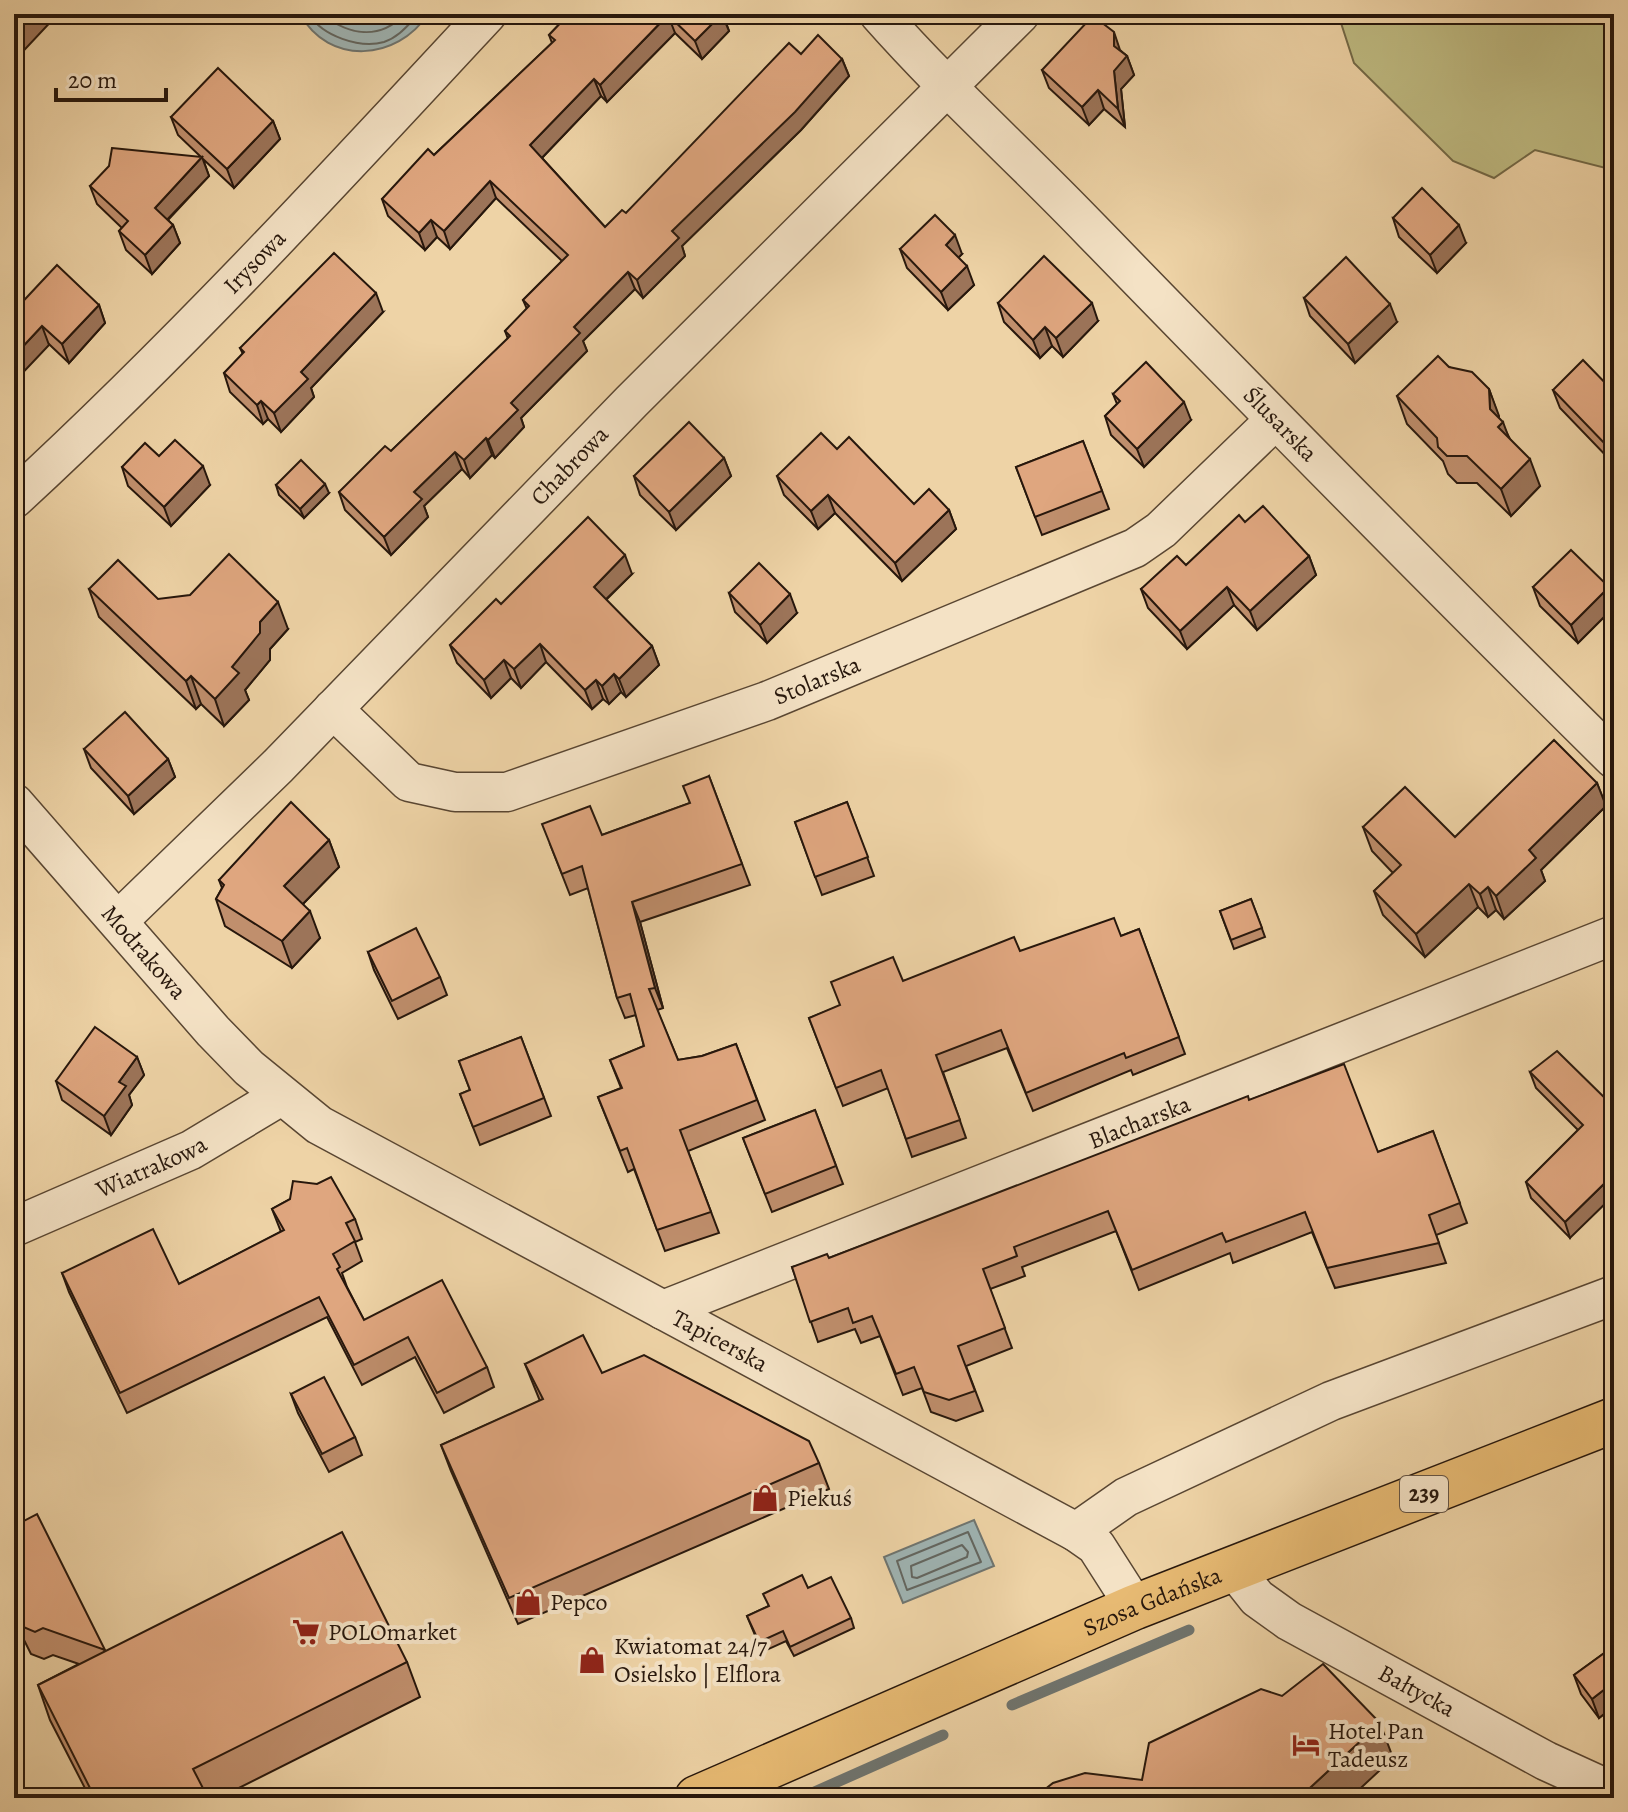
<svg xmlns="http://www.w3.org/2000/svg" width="1628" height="1812" font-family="Alegreya,serif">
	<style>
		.green { fill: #bfbb82; stroke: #736947; stroke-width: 2 }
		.water { fill: #9fb4b3; stroke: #6f7570; stroke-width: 2 }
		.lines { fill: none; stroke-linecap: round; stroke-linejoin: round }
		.shore { stroke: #636660; stroke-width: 2 }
		.stream { stroke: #6f7570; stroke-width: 11 }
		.street-casing { stroke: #594632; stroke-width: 41 }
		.primary-casing { stroke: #27170c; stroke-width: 47 }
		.street { stroke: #f4e2c5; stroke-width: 38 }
		.primary { stroke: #e7ba73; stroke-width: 44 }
		.wall { fill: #c08f6d; stroke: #27170c; stroke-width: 2 }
		.shaded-wall { fill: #9c7459; stroke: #27170c; stroke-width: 2 }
		.building { fill: #dfa67f; stroke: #27170c; stroke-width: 2 }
		.labels { text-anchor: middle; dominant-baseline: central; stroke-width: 8; stroke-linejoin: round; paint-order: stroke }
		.shield { fill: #f4e2c5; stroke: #645444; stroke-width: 2 }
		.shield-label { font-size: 22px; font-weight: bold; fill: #27170c }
		.street-label { font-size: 24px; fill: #27170c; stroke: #f4e2c5 }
		.poi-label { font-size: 24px; fill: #27170c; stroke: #f4e2c5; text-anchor: start }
	</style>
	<rect width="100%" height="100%" fill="#eed3a6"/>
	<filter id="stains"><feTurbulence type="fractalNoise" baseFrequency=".0025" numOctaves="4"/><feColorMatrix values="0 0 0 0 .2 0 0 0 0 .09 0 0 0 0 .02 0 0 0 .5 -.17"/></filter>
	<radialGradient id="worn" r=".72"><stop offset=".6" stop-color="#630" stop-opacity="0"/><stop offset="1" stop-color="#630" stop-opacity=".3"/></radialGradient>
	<path class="green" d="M 1349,14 L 1614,14 L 1614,187 L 1606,168 L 1535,150 L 1494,178 L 1453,161 L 1354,63 L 1341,23 Z"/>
	<g class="water">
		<path d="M 300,14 L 428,14 C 397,61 329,66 300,14 Z"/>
		<path d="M 974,1520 L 994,1566 L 903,1603 L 884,1557 Z"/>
	</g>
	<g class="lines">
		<g class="shore">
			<path d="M 309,14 C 322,36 360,49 384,42 C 399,37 408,25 419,14"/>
			<path d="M 321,14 C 349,35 379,41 405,14"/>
			<path d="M 968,1532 L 981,1562 L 907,1590 L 897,1561 Z"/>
			<path d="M 962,1545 L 968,1552 L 967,1557 L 917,1578 L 912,1577 L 911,1566 Z"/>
		</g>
		<g class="stream">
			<path d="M 1012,1705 L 1189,1630"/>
			<path d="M 801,1798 L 943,1735"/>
		</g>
		<g class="street-casing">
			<g id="street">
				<path id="s1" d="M 879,14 C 946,90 1021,157 1091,230 C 1264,408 1438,585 1614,759"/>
				<path id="s2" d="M 14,499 C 180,346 333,180 487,14"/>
				<path id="s3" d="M 333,709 L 409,782 L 455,792 L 507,792 L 767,701 L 1135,548 L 1161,530 L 1275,420"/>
				<path id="s4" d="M 14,803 L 213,1031 L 249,1068 L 319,1125 L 1076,1532 L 1096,1546 L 1135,1607"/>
				<path id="s5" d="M 119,920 L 278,766 L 631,402 L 1020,14"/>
				<path id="s6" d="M 14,1227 L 191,1150 L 281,1096"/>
				<path id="s7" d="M 663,1310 L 1614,935"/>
				<path d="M 1076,1532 L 1126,1497 L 1331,1401 L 1614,1295"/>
				<path id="s8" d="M 1234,1569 L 1257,1598 L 1289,1621 L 1546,1761 L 1614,1792"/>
			</g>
		</g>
		<g class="primary-casing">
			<g id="primary">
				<path id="s9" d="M 697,1798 L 1135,1607 L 1614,1420"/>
			</g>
		</g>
		<use href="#street" class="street"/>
		<use href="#primary" class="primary"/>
	</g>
	<g class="wall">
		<path d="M 569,14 L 723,14 L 729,31 L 702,59 L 675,33 L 607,102 L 601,96 L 542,158 L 605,227 L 626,213 L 801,54 L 842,59 L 849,76 L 801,130 L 682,246 L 685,256 L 643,298 L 635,289 L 583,341 L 587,351 L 521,418 L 524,427 L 495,458 L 492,455 L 470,478 L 462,469 L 424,506 L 428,517 L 391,555 L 345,510 L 339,492 L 391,451 L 508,339 L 505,331 L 527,309 L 523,300 L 562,261 L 496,198 L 450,249 L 437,237 L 425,250 L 388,216 L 382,199 L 434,155 L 552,43 L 549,35 Z"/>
		<path d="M 1120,51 L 1127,56 L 1134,75 L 1121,89 L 1125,127 L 1104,109 L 1089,125 L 1049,88 L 1042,70 Z"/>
		<path d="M 171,117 L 273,121 L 280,139 L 234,188 L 203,159 L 209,176 L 168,220 L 173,225 L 180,243 L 152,274 L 126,250 L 119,231 L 122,228 L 97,204 L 90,186 L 201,157 L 178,135 Z"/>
		<path d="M 1393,218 L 1466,243 L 1437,273 L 1399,237 Z"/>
		<path d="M 900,249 L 962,254 L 958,258 L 974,285 L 948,310 L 907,268 Z"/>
		<path d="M 1304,298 L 1397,322 L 1355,363 L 1310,316 Z"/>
		<path d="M 998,303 L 1098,321 L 1063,357 L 1052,346 L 1040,358 L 1004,322 Z"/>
		<path d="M 99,305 L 105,323 L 69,363 L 14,311 Z"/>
		<path d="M 383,312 L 311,388 L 314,397 L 281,432 L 268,419 L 263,424 L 230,392 L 224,373 L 243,354 L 240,348 Z"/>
		<path d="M 1449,367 L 1489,389 L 1499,418 L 1510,439 L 1540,486 L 1511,516 L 1477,483 L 1457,483 L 1448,474 L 1443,461 L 1407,424 L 1397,396 Z"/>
		<path d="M 1553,390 L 1614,392 L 1614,464 L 1560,408 Z"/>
		<path d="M 1113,394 L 1191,420 L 1144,467 L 1111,435 L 1105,416 L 1117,404 Z"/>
		<path d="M 1083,441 L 1109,509 L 1042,535 L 1016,467 Z"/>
		<path d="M 837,449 L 914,504 L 949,510 L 956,529 L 902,581 L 835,513 L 818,529 L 784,495 L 777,476 Z"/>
		<path d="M 159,456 L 210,485 L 171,526 L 128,486 L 122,467 Z"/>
		<path d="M 724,458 L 731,476 L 676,530 L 640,495 L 634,476 Z"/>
		<path d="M 276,485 L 329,493 L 304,518 L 279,495 Z"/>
		<path d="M 1245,522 L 1309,556 L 1316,575 L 1257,630 L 1234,605 L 1187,649 L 1148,608 L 1141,589 L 1186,565 Z"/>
		<path d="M 632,574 L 606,600 L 652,646 L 659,665 L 626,697 L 621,692 L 609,704 L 603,699 L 592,709 L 546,662 L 521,688 L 511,678 L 491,698 L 457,663 L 450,645 L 501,604 Z"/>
		<path d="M 1533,587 L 1609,587 L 1614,602 L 1614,607 L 1578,643 L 1540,606 Z"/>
		<path d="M 89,589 L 158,599 L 288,629 L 270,649 L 270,660 L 245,690 L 249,700 L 224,726 L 201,704 L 196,709 L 99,617 Z"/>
		<path d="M 729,593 L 797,613 L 767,643 L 735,612 Z"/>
		<path d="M 84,749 L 168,759 L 175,777 L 134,814 L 91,768 Z"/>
		<path d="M 709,776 L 750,885 L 640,922 L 663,1008 L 657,1010 L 678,1060 L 702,1056 L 736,1044 L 765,1120 L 688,1151 L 719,1233 L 665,1251 L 634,1169 L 628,1172 L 598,1097 L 621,1088 L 610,1060 L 644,1046 L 636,1015 L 625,1018 L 617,998 L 588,888 L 570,895 L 550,844 L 602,835 L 690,803 Z"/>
		<path d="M 1597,783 L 1606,806 L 1541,870 L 1545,881 L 1504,919 L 1496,910 L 1488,917 L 1478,907 L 1425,957 L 1383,915 L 1374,891 L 1393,873 L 1372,851 L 1363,827 L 1455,837 Z"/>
		<path d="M 847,802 L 874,876 L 822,895 L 795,822 Z"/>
		<path d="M 329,840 L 339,867 L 303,904 L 320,938 L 292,968 L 225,926 L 216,899 L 222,888 L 219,880 Z"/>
		<path d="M 1251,899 L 1265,937 L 1234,949 L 1220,911 Z"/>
		<path d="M 1139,929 L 1185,1054 L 1133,1075 L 1131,1070 L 1033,1111 L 1007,1048 L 943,1072 L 966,1138 L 912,1157 L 888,1088 L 843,1106 L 809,1018 L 903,981 L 1020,951 L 1121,936 Z"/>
		<path d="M 368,952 L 440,977 L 447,995 L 398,1019 L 374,970 Z"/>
		<path d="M 521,1037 L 551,1116 L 480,1145 L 460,1094 L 470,1090 L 459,1061 Z"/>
		<path d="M 137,1057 L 144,1075 L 129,1095 L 132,1105 L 111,1135 L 62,1100 L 56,1081 Z"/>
		<path d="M 1530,1072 L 1614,1107 L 1570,1238 L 1531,1198 L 1526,1182 L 1578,1130 L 1536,1088 Z"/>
		<path d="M 1249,1100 L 1378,1152 L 1433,1131 L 1467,1223 L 1436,1235 L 1446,1263 L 1335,1288 L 1312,1232 L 1233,1263 L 1230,1253 L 1139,1290 L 1116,1231 L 1022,1267 L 1025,1276 L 990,1289 L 1012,1348 L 966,1366 L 983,1411 L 956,1421 L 931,1412 L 922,1388 L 903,1395 L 880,1336 L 861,1343 L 855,1329 L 818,1342 L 792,1267 L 829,1258 Z"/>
		<path d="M 815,1110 L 843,1184 L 772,1212 L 743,1138 Z"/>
		<path d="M 290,1199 L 355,1219 L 362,1239 L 355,1242 L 362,1261 L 342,1273 L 347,1287 L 364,1320 L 487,1367 L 494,1387 L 444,1413 L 415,1357 L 362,1385 L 327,1317 L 127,1413 L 69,1292 L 62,1273 L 179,1284 L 281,1232 L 272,1209 Z"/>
		<path d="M 525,1364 L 602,1373 L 819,1463 L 829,1489 L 518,1624 L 451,1471 L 441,1445 L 540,1401 Z"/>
		<path d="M 291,1394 L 355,1437 L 362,1455 L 329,1472 L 298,1413 Z"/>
		<path d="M 14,1526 L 105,1651 L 407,1662 L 420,1697 L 219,1798 L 90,1798 L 50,1720 L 38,1685 L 79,1664 L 53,1655 L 44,1659 L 31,1654 L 14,1620 Z"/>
		<path d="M 808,1588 L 851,1618 L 854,1628 L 794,1656 L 786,1641 L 762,1652 L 747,1616 Z"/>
		<path d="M 1614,1646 L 1614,1706 L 1599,1718 L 1581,1694 L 1574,1675 Z"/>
	</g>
	<g class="shaded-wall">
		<path d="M 34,14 L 58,14 L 14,61 L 14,35 Z"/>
		<path d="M 722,14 L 729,31 L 702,59 L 695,41 Z"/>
		<path d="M 668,15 L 675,33 L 607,102 L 600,85 Z"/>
		<path d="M 1114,32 L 1120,50 L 1127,56 L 1134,75 L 1121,89 L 1125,127 L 1118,109 L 1114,71 Z"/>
		<path d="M 842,59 L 849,76 L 801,130 L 682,246 L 685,256 L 643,298 L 637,280 L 672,231 Z"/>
		<path d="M 594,79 L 601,96 L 537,163 L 530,145 Z"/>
		<path d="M 1098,90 L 1104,109 L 1089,125 L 1082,107 Z"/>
		<path d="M 273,121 L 280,139 L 234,188 L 227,169 Z"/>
		<path d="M 202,157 L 209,176 L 161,226 L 155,208 Z"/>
		<path d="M 490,181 L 496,198 L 450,249 L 444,231 Z"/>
		<path d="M 431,220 L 437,237 L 425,250 L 419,233 Z"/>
		<path d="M 173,225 L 180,243 L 152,274 L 145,255 Z"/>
		<path d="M 1459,225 L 1466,243 L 1437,273 L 1430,255 Z"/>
		<path d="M 955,235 L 962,254 L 953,263 L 946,245 Z"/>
		<path d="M 967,266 L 974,285 L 948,310 L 941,292 Z"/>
		<path d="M 628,272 L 635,289 L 583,341 L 587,351 L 521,418 L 524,427 L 495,458 L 488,440 L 511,403 L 574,327 Z"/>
		<path d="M 376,293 L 383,312 L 311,388 L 314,397 L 281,432 L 274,413 L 301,372 Z"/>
		<path d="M 1092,303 L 1098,321 L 1063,357 L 1056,338 Z"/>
		<path d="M 1390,304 L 1397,322 L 1355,363 L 1348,344 Z"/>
		<path d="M 99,305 L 105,323 L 69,363 L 62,344 Z"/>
		<path d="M 42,326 L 49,345 L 14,382 L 14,356 Z"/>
		<path d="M 1045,327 L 1052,346 L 1040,358 L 1033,340 Z"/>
		<path d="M 1489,389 L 1499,416 L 1499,426 L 1503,422 L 1513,449 L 1508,455 L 1490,409 Z"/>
		<path d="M 261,401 L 268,419 L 263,424 L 257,405 Z"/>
		<path d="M 1184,402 L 1191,420 L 1144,467 L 1137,449 Z"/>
		<path d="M 486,438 L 492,455 L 470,478 L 464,460 Z"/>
		<path d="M 1614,443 L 1614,460 L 1609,448 Z"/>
		<path d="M 455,452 L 462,469 L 424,506 L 428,517 L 391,555 L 384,537 L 414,492 Z"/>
		<path d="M 724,458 L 731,476 L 676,530 L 669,512 Z"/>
		<path d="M 1530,459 L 1540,486 L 1511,516 L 1501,489 Z"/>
		<path d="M 203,466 L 210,485 L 171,526 L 164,507 Z"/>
		<path d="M 325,484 L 329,493 L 304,518 L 300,509 Z"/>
		<path d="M 828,495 L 835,513 L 818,529 L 811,511 Z"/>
		<path d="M 949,510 L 956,529 L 902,581 L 895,563 Z"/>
		<path d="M 625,555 L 632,574 L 600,605 L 594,587 Z"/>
		<path d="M 1309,556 L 1316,575 L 1257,630 L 1250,611 Z"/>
		<path d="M 1227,587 L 1234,605 L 1187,649 L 1180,631 Z"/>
		<path d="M 1609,587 L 1614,602 L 1614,607 L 1578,643 L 1571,625 Z"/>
		<path d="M 790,594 L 797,613 L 767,643 L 760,625 Z"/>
		<path d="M 278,602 L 288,629 L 270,649 L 270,660 L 245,690 L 249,700 L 224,726 L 215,699 L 232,667 L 260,622 Z"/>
		<path d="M 540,644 L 546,662 L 521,688 L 514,669 Z"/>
		<path d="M 652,646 L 659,665 L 626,697 L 619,679 Z"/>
		<path d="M 504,660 L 511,678 L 491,698 L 484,680 Z"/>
		<path d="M 614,674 L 621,692 L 609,704 L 602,686 Z"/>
		<path d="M 191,676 L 201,704 L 196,709 L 186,681 Z"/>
		<path d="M 596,680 L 603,699 L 592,709 L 585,690 Z"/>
		<path d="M 168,759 L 175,777 L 134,814 L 128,796 Z"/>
		<path d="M 1597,783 L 1606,806 L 1541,870 L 1545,881 L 1504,919 L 1496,896 L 1529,850 Z"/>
		<path d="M 329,840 L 339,867 L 294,913 L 284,886 Z"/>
		<path d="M 1469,884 L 1478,907 L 1425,957 L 1416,934 Z"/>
		<path d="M 1488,887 L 1496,910 L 1488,917 L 1480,894 Z"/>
		<path d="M 632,902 L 640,922 L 663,1008 L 655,988 Z"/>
		<path d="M 310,911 L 320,938 L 292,968 L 282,941 Z"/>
		<path d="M 137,1057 L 144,1075 L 129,1095 L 132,1105 L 111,1135 L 104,1116 L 119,1082 Z"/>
		<path d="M 1614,1174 L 1614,1195 L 1570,1238 L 1565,1222 Z"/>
		<path d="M 1614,1682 L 1614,1706 L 1599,1718 L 1592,1699 Z"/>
		<path d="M 1380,1723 L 1393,1758 L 1350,1798 L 1299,1798 Z"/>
		<path d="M 1277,1789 L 1281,1798 L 1268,1798 Z"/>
	</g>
	<g class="building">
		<path d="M 14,14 L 34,14 L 14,35 Z"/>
		<path d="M 569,14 L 722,14 L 695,41 L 668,15 L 600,85 L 594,79 L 530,145 L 605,227 L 622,210 L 626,213 L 789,43 L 801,54 L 818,35 L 842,59 L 795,112 L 672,231 L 679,238 L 637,280 L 628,272 L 574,327 L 580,333 L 511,403 L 518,410 L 488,440 L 486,438 L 464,460 L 455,452 L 414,492 L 422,499 L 384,537 L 339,492 L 385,446 L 391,451 L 510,336 L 505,331 L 529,306 L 523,300 L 568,255 L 490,181 L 444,231 L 431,220 L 419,233 L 382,199 L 428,149 L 434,155 L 555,40 L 549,35 Z"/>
		<path d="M 1088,21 L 1101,22 L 1114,32 L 1114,46 L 1127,56 L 1114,71 L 1118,109 L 1098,90 L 1082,107 L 1042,70 Z"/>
		<path d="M 218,68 L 273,121 L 227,169 L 171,117 Z"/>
		<path d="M 112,148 L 202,157 L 155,208 L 173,225 L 145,255 L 119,231 L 128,221 L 90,186 L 109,166 Z"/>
		<path d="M 1422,188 L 1459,225 L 1430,255 L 1393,218 Z"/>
		<path d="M 935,215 L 955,235 L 946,245 L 967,266 L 941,292 L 900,249 Z"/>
		<path d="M 334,253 L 376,293 L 301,372 L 308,379 L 274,413 L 261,401 L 257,405 L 224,373 L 244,352 L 240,348 Z"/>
		<path d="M 1044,256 L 1092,303 L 1056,338 L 1045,327 L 1033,340 L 998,303 Z"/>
		<path d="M 1346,257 L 1390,304 L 1348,344 L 1304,298 Z"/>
		<path d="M 57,265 L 99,305 L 62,344 L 42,326 L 14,356 L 14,311 Z"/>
		<path d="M 1438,356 L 1449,367 L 1472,372 L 1489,389 L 1490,409 L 1503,422 L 1498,427 L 1530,459 L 1501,489 L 1467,456 L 1447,456 L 1438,447 L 1437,438 L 1397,396 Z"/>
		<path d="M 1583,360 L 1614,392 L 1614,443 L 1609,448 L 1553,390 Z"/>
		<path d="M 1146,362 L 1184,402 L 1137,449 L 1105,416 L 1120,401 L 1113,394 Z"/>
		<path d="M 689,422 L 724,458 L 669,512 L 634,476 Z"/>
		<path d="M 821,433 L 837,449 L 849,437 L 914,504 L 929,489 L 949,510 L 895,563 L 828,495 L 811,511 L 777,476 Z"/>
		<path d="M 175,440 L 203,466 L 164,507 L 122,467 L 145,443 L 159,456 Z"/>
		<path d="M 1083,441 L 1102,491 L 1035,517 L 1016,467 Z"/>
		<path d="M 301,460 L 325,484 L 300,509 L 276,485 Z"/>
		<path d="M 1263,506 L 1309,556 L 1250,611 L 1227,587 L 1180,631 L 1141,589 L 1177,556 L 1186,565 L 1239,515 L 1245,522 Z"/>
		<path d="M 588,517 L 625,555 L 594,587 L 652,646 L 619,679 L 614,674 L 602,686 L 596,680 L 585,690 L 540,644 L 514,669 L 504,660 L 484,680 L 450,645 L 496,599 L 501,604 Z"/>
		<path d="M 1571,550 L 1609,587 L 1571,625 L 1533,587 Z"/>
		<path d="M 229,554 L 278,602 L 260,622 L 260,633 L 232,667 L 239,673 L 215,699 L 191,676 L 186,681 L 89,589 L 118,560 L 158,599 L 190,595 Z"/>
		<path d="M 759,563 L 790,594 L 760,625 L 729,593 Z"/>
		<path d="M 125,712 L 168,759 L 128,796 L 84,749 Z"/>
		<path d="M 1554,740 L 1597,783 L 1529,850 L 1536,858 L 1496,896 L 1488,887 L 1480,894 L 1469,884 L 1416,934 L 1374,891 L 1401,865 L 1363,827 L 1405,787 L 1455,837 Z"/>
		<path d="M 709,776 L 742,864 L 632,902 L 655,988 L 649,989 L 678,1060 L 702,1056 L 736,1044 L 757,1100 L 680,1130 L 711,1212 L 657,1230 L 627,1148 L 620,1151 L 598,1097 L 622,1088 L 610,1060 L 644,1046 L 630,994 L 617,998 L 582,866 L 562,874 L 542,824 L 590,806 L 602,835 L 690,803 L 683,786 Z"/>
		<path d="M 291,802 L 329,840 L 284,886 L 310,911 L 282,941 L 216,899 L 224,885 L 219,880 Z"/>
		<path d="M 847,802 L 868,857 L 815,877 L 795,822 Z"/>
		<path d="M 1251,899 L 1262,928 L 1231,940 L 1220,911 Z"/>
		<path d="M 1114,918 L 1121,936 L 1139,929 L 1179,1037 L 1126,1058 L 1124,1053 L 1026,1093 L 1001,1030 L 936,1055 L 960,1120 L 906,1139 L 881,1070 L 836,1088 L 809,1018 L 840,1005 L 831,982 L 893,957 L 903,981 L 1014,937 L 1020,951 Z"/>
		<path d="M 416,928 L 440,977 L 392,1001 L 368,952 Z"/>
		<path d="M 95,1027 L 137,1057 L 119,1082 L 126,1086 L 104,1116 L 56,1081 Z"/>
		<path d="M 521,1037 L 544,1098 L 473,1127 L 460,1094 L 470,1090 L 459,1061 Z"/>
		<path d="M 1557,1051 L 1614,1107 L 1614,1174 L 1565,1222 L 1526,1182 L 1583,1125 L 1530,1072 Z"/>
		<path d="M 1344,1064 L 1378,1152 L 1433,1131 L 1460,1203 L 1429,1215 L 1439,1243 L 1327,1268 L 1305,1212 L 1226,1242 L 1222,1233 L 1132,1270 L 1108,1211 L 1014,1247 L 1017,1256 L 983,1269 L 1005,1328 L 958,1346 L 975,1391 L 949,1400 L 924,1392 L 914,1367 L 896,1374 L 872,1316 L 853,1323 L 848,1308 L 810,1322 L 792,1267 L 827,1254 L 829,1258 L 1248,1096 L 1249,1100 Z"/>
		<path d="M 815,1110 L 836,1166 L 765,1194 L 743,1138 Z"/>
		<path d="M 331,1177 L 355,1219 L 346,1223 L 355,1241 L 333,1254 L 340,1267 L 337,1269 L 364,1320 L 442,1280 L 487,1367 L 437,1393 L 408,1337 L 354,1365 L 319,1297 L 120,1393 L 62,1273 L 153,1229 L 179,1284 L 284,1230 L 272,1209 L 290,1199 L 293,1181 L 317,1184 Z"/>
		<path d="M 583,1335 L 602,1373 L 644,1355 L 809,1441 L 819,1463 L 509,1598 L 441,1445 L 543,1399 L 525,1364 Z"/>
		<path d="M 324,1377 L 355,1437 L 322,1454 L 291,1394 Z"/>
		<path d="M 37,1514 L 105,1650 L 43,1628 L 35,1632 L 21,1626 L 14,1613 L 14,1526 Z"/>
		<path d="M 342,1532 L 407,1662 L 193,1769 L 206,1794 L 198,1798 L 95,1798 L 38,1685 Z"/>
		<path d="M 802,1575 L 808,1588 L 831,1577 L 851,1618 L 790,1647 L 783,1631 L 759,1642 L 747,1616 L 769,1606 L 763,1594 Z"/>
		<path d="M 1614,1646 L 1614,1682 L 1592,1699 L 1574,1675 Z"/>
		<path d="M 1323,1664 L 1380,1723 L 1299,1798 L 1286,1798 L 1277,1789 L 1268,1798 L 1034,1798 L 1053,1783 L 1085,1773 L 1142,1780 L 1149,1743 L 1261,1689 L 1282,1696 Z"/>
	</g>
	<defs>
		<g id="shop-bare" transform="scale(2.16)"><path d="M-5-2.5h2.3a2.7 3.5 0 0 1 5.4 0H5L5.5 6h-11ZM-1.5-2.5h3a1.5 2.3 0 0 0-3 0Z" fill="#8f2418" stroke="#f4e2c5" stroke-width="2.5" paint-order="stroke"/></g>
		<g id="supermarket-bare" transform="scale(2.16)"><path d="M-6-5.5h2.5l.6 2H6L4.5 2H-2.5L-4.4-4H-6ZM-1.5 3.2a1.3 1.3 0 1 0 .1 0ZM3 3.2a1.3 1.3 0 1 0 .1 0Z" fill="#8f2418" stroke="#f4e2c5" stroke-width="2.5" paint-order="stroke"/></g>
		<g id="hotel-bare" transform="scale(2.16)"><path d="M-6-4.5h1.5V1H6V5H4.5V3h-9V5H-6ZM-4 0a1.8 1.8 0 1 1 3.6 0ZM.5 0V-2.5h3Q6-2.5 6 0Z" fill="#8f2418" stroke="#f4e2c5" stroke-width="2.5" paint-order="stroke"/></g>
	</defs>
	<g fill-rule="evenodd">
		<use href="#shop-bare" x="765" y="1498"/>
		<use href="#shop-bare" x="528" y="1602"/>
		<use href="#supermarket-bare" x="306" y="1632"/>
		<use href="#shop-bare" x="592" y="1660"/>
		<use href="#hotel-bare" x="1306" y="1745"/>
	</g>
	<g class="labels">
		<rect class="shield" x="1400" y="1476" width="48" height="36" rx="6"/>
		<g class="shield-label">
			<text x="1424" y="1494">239</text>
		</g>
		<g class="street-label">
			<text stroke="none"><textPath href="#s2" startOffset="338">Irysowa</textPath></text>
			<text stroke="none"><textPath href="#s1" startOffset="574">Ślusarska</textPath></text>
			<text stroke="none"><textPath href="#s5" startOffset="640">Chabrowa</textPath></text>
			<text stroke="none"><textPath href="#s3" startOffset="534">Stolarska</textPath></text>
			<text stroke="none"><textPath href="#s4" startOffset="198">Modrakowa</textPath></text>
			<text stroke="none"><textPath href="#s7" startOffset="512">Blacharska</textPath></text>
			<text stroke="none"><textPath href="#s6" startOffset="150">Wiatrakowa</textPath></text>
			<text stroke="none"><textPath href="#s4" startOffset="900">Tapicerska</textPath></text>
			<text stroke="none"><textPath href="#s9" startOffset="496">Szosa Gdańska</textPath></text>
			<text stroke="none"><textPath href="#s8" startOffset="222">Bałtycka</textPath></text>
		</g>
		<g class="poi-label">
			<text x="787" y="1498">Piekuś</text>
			<text x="550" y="1602">Pepco</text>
			<text x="328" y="1632">POLOmarket</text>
			<text x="614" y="1646">Kwiatomat 24/7<tspan x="614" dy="28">Osielsko | Elflora</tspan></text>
			<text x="1328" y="1731">Hotel Pan<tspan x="1328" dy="28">Tadeusz</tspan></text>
		</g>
	</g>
	<rect width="1628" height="1812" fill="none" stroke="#eed3a6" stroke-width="48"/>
	<rect x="16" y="16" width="1596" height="1780" fill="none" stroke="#27170c" stroke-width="4"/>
	<rect x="24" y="24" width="1580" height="1764" fill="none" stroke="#27170c" stroke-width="2"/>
	<path d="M56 88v12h110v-12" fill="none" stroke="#27170c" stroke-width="4"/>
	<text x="68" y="88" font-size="24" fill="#27170c" stroke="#f4e2c5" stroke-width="6" paint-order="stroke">20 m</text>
	<rect width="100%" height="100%" filter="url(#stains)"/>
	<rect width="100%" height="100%" fill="url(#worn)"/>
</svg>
